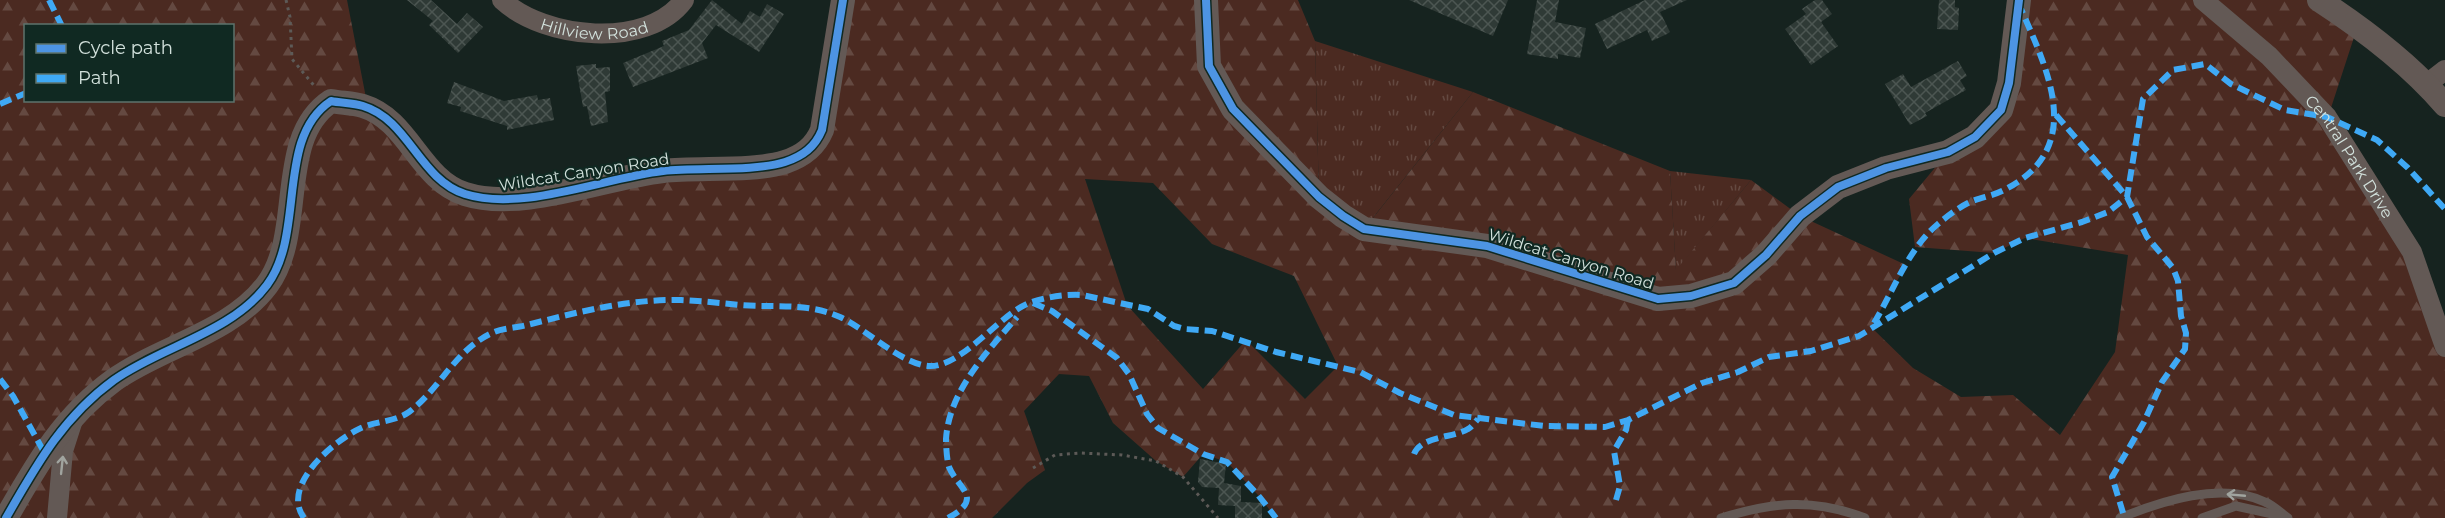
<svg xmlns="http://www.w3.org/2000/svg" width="2445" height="518" font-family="Montserrat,sans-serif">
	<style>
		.grass { fill: url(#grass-tufts) }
		.forest { fill: url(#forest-firs); fill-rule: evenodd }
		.building { fill: url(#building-cross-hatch) }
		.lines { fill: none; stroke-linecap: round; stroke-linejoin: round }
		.path { stroke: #5d5a57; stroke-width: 3; stroke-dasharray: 3 4.5; stroke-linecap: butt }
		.service { stroke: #635955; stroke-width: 9 }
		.minor { stroke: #635955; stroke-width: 20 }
		.tertiary { stroke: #635955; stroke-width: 24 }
		.quiet { stroke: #3fa9f5; stroke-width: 6; stroke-dasharray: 12 6; stroke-linecap: butt }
		.cycleway-casing { stroke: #102922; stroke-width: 11 }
		.cycleway { stroke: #4d94e3; stroke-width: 8 }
		.oneway { stroke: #a0a49f }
		.labels { text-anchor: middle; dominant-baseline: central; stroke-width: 4.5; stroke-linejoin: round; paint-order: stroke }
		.street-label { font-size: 16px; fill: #d2e1dc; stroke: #102922 }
	</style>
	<defs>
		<pattern id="grass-tufts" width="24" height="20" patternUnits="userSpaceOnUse" patternTransform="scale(1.5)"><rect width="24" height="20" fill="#4b2a21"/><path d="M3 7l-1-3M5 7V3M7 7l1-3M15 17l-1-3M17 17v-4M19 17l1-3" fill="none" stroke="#644941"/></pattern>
		<pattern id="forest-firs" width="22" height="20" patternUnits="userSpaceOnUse" patternTransform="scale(1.5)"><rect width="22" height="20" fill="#4b2a21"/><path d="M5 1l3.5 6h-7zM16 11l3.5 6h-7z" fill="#644941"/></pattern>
		<pattern id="building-cross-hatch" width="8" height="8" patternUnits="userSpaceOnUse" patternTransform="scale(1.5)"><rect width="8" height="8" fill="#2f3a36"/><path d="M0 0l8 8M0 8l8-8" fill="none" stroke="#4c5652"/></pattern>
	</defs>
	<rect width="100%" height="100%" fill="#16231f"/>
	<g class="grass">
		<path d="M 1315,41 L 1473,92 L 1364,229 L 1319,197 Z"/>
		<path d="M 1670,171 L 1751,180 L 1676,271 Z"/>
	</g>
	<path class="forest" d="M 0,0 L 347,0 L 367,103 L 413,151 L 493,200 L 812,148 L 843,0 L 1298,0 L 1315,41 L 1319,197 L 1365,228 L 1473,92 L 1670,171 L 1676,270 L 1751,180 L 1800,216 L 1906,265 L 1871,327 L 1913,368 L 1961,397 L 2013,395 L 2060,435 L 2115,352 L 2128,255 L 2025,238 L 1994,253 L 1915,247 L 1909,199 L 1948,152 L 2001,110 L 2027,0 L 2319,0 L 2358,25 L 2328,117 L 2412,252 L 2445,347 L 2445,518 L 1276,518 L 1258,495 L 1227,462 L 1203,454 L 1183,477 L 1156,461 L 1113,423 L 1089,376 L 1059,374 L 1024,411 L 1045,470 L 1027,483 L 992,518 L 0,518 ZM 26,26 L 232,26 L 232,100 L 26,100 ZM 1085,179 L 1153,183 L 1212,244 L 1294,276 L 1338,366 L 1305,399 L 1246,340 L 1203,389 L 1127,305 Z"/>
	<g class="building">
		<path d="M 407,0 L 431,0 L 457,24 L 467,13 L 483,27 L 458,53 L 429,25 L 433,21 Z"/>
		<path d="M 712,0 L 742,24 L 750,11 L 760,17 L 767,4 L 784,14 L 759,52 L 716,25 L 702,43 L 708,58 L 633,87 L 623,63 L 664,46 L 662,41 L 689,30 Z"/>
		<path d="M 1409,0 L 1508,0 L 1493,36 Z"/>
		<path d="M 1537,0 L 1559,0 L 1555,22 L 1586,28 L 1580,58 L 1558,54 L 1558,59 L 1527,54 Z"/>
		<path d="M 1645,0 L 1687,0 L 1660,12 L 1670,32 L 1667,34 L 1652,41 L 1647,30 L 1607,49 L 1595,24 Z"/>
		<path d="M 1815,0 L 1822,0 L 1832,14 L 1821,22 L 1838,46 L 1811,65 L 1785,29 L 1806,14 L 1802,9 Z"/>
		<path d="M 1939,0 L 1955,0 L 1955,7 L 1959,8 L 1958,30 L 1937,29 Z"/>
		<path d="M 1958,61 L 1967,76 L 1960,80 L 1966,90 L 1925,113 L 1927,116 L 1910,125 L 1885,84 L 1903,74 L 1911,87 Z"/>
		<path d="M 596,64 L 596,68 L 610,67 L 610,91 L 605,92 L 608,122 L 591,126 L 587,106 L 583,107 L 576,66 Z"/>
		<path d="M 454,82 L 504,101 L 537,95 L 538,100 L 550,98 L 554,120 L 507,130 L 507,126 L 460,111 L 461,107 L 447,103 Z"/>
		<path d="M 1200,459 L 1226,464 L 1224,483 L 1241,486 L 1241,502 L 1262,503 L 1262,518 L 1235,518 L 1235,506 L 1218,505 L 1219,488 L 1202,487 L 1198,482 Z"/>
	</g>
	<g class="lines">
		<g class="path">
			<path d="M 286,0 L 290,17 L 292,59 L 316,88"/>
			<path d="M 1033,468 L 1055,455 L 1081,453 L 1122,455 L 1156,461 L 1183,477 L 1218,518"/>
		</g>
		<g class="service">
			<path d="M 1721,518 C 1774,502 1813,498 1865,518"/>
			<path d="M 2120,518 C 2162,501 2221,481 2265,502 C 2273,505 2281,513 2288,518"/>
			<path d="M 2202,518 L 2236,506 L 2281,516"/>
		</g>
		<g class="minor">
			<path id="s1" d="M 502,0 C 544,39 647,50 684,0"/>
			<path id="s2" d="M 2203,0 L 2269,56 L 2327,117 L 2412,252 L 2445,347"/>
			<path d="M 2427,84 L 2445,70"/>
			<path d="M 57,518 L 63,451 L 72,423"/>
		</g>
		<g class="tertiary">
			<path d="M 1206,0 L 1209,66 L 1233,109 L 1319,197 L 1343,216 L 1364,229 L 1487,246 L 1658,299 L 1691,296 L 1734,283 L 1766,255 L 1800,216 L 1838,187 L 1886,168 L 1948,152 L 1975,137 L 2001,110 L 2009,83 L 2019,0"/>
			<path d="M 2319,0 C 2365,30 2409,63 2445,105"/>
			<path d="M 6,518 C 37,464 63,417 114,380 C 162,346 231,333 267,285 C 306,233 275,138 331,101 C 341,103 353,103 363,106 C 409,120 419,179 465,194 C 522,212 603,178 663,171 C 698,167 753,172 785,162 C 803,156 815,147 822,130 L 843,0"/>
		</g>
		<g class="quiet">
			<path d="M 49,0 L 62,26"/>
			<path d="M 0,104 L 26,93"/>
			<path d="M 2056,115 L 2127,197 L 2147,237 L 2173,268 L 2178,281 L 2181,316 L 2186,333 L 2185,349 L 2162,382 L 2144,422 L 2112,477 L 2124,516"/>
			<path d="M 1033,303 L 1052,311 L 1117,358 L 1129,374 L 1147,414 L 1158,428 L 1203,454 L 1227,462 L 1258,495 L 1276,518"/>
			<path d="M 1874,323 C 1894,290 1908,249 1938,224 C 1946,217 1958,208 1968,203 C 1980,197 1994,196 2006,189 C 2086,147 2048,71 2021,9"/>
			<path d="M 0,379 L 13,396 L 44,452"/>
			<path d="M 1414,454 C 1421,436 1453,438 1468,429 C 1472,427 1475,422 1478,419"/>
			<path d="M 1616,500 L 1620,486 L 1614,451 L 1626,430 L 1628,420"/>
			<path d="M 304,518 C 280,485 335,440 361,428 C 376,421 395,422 409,412 C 440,389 455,350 492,333 C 502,328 516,328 527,325 C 578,312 628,299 681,300 C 701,301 721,303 741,305 C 776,308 806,302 840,317 C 866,329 900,363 928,366 C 961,369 1002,311 1032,302 C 1047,297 1066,294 1082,295 L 1148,309 L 1174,326 L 1185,329 L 1212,331 L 1276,352 L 1360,372 L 1400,393 L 1454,415 L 1544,426 L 1605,427 L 1628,420 L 1702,383 L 1738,372 L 1769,357 L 1811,351 L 1859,336 L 1994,253 L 2025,238 L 2082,222 L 2108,212 L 2127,197 L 2143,99 L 2173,70 L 2205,64 L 2231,84 L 2285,110 L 2327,117 L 2377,140 L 2408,168 L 2445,209"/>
			<path d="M 948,518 C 985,498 958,489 949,467 C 947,461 946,447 946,439 C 949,391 987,352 1017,317"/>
		</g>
		<g class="cycleway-casing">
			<g id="cycleway">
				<path d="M 1206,0 L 1209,66 L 1233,109 L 1319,197 L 1343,216 L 1364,229 L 1487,246 L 1658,299 L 1691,296 L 1734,283 L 1766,255 L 1800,216 L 1838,187 L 1886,168 L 1948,152 L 1975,137 L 2001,110 L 2009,83 L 2019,0"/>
				<path d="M 6,518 C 37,464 63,417 114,380 C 162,346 231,333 267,285 C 306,233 275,138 331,101 C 341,103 353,103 363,106 C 409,120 419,179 465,194 C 522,212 603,178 663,171 C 698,167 753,172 785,162 C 803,156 815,147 822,130 L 843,0"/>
			</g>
		</g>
		<use href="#cycleway" class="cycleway"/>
	</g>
	<defs><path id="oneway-shaft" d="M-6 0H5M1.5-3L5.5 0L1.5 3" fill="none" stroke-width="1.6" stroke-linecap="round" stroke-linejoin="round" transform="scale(1.5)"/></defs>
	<g class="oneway">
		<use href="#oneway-shaft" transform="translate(62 465) rotate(-84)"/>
		<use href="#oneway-shaft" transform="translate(2236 495) rotate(-175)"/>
	</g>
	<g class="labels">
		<g class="street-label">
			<text stroke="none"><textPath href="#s1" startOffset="100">Hillview Road</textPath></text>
			<text stroke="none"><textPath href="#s2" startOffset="216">Central Park Drive</textPath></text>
			<text transform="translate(584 172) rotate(-9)">Wildcat Canyon Road</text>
			<text transform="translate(1571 259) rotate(17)">Wildcat Canyon Road</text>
		</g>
	</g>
	<rect x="24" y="24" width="210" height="78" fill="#102922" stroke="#5e736c" stroke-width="1.5"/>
	<rect x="36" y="44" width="30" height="9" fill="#4d94e3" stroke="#5e736c" stroke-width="1.5"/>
	<text x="78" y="54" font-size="18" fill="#d2e1dc">Cycle path</text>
	<rect x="36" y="74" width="30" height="9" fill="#3fa9f5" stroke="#5e736c" stroke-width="1.5"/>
	<text x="78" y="84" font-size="18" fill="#d2e1dc">Path</text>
</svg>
